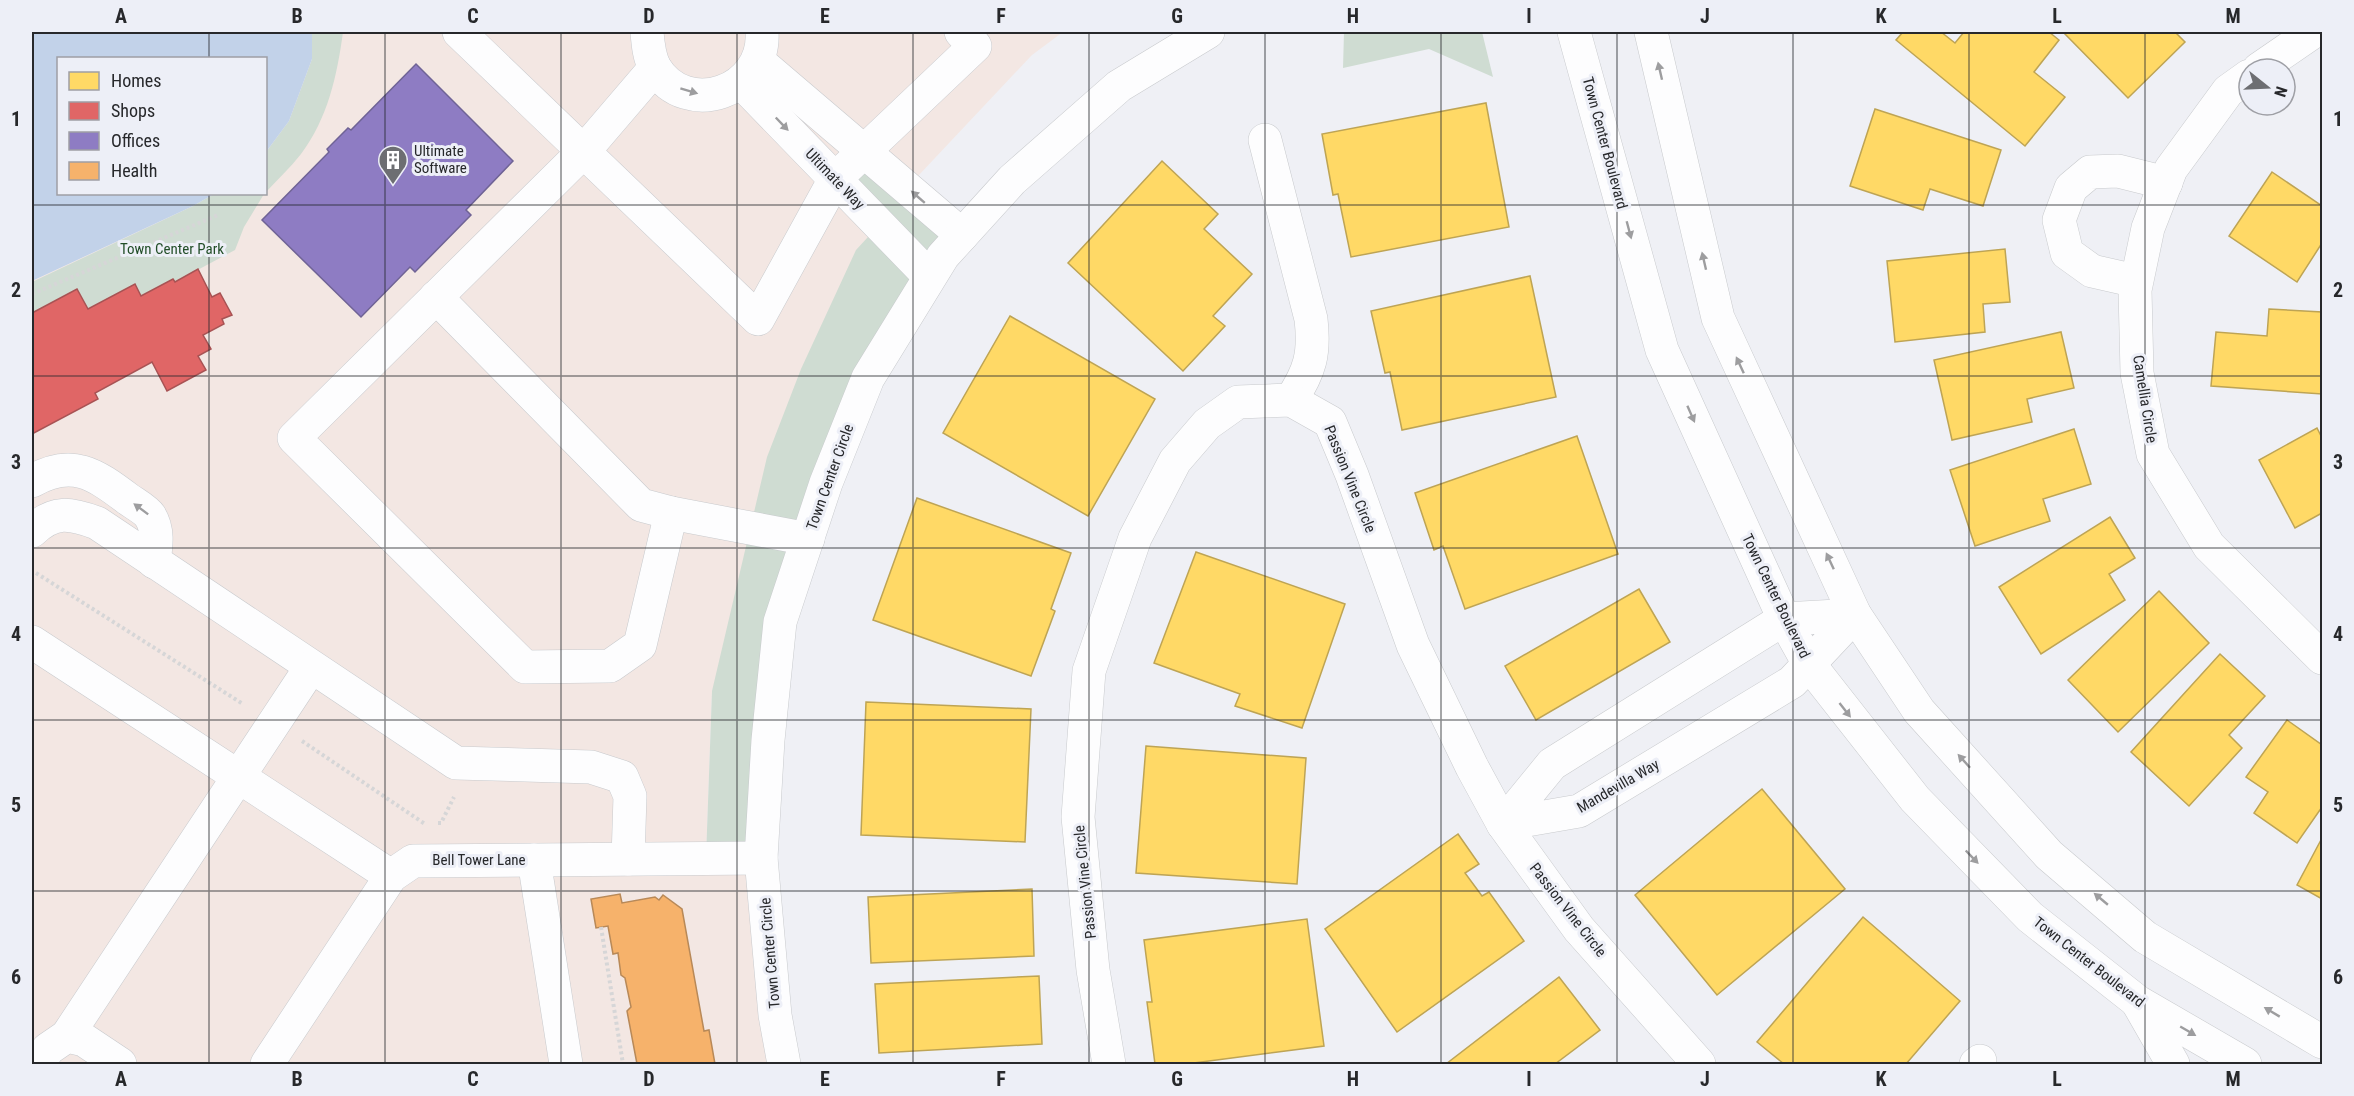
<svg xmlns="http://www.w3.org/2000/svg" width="2354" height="1096" font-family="'Roboto Condensed',sans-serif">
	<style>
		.commercial { fill: #f3e7e3 }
		.green { fill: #cfdcd2 }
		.water { fill: #c2d2e9 }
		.homes { fill: #ffd966; stroke: #bea454; stroke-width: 1.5 }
		.shops { fill: #e06666; stroke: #a85354; stroke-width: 1.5 }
		.offices { fill: #8e7cc3; stroke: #6f6395; stroke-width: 1.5 }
		.health { fill: #f6b26b; stroke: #b88958; stroke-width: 1.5 }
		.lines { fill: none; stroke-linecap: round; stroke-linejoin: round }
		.minor-casing { stroke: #c8cacd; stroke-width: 34 }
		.path { stroke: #d6d6d7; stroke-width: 4; stroke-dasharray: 3 3; stroke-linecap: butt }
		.minor { stroke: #fdfdfe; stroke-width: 33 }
		.oneway { fill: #9d9d9f }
		.grid { fill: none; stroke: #27282b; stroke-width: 1.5; stroke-opacity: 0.55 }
		.labels { text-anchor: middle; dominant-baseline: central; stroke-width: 6; stroke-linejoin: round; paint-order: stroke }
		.street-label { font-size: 15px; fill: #27282b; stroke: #edeff7 }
		.poi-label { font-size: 15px; fill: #27282b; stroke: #edeff7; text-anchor: start }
		.park-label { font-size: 15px; fill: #224e28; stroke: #edeff7 }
		.neatline { fill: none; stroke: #27282b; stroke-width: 2 }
		.grid-label { font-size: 20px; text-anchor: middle; font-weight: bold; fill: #27282b }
	</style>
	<rect width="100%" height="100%" fill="#eff0f5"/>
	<path class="commercial" d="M 312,32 L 1063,32 L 1032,55 L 919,175 L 879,224 L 712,691 L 706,858 L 761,858 L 784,1064 L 32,1064 L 32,281 L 193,206 L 214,194 L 266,194 L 266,152 L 289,121 L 312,59 Z"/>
	<g class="green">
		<path d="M 312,32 L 343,32 C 337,76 328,118 301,154 C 290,168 277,180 266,192 L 266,152 L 289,121 L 312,59 Z"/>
		<path d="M 1344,32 L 1482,32 L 1493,77 L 1429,49 L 1343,68 Z"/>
		<path d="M 863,150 L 962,235 L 929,276 L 781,622 L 761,858 L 706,858 L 712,691 L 767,457 L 801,369 L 856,250 L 879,225 L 835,179 Z"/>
		<path d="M 214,194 L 264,194 L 244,227 L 235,250 L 175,282 L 173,279 L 141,296 L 88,309 L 77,289 L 32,313 L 32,282 L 193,206 Z"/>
	</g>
	<path class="water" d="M 32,32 L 312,32 L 312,59 L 289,121 L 266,152 L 266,58 L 58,58 L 58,194 L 214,194 L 193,206 L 32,281 Z"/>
	<g class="homes">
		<path d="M 1903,32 L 1941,32 L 1955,43 L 1964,32 L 2049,32 L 2059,40 L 2034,72 L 2065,97 L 2025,146 L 1896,40 Z"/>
		<path d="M 2063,32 L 2175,32 L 2185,42 L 2128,98 Z"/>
		<path d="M 1486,103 L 1509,227 L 1351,257 L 1338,194 L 1333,195 L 1322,134 Z"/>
		<path d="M 1875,109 L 2001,150 L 1983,206 L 1930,189 L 1923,210 L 1850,186 Z"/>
		<path d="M 1162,161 L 1218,214 L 1204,229 L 1252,274 L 1213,316 L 1225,326 L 1183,371 L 1068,263 Z"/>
		<path d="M 2272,172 L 2322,206 L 2322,243 L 2297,282 L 2229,236 Z"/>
		<path d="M 2005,249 L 2010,302 L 1983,304 L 1985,332 L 1895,342 L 1887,261 Z"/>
		<path d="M 1530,276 L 1556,397 L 1402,430 L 1390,372 L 1385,373 L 1371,311 Z"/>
		<path d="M 2269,309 L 2322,312 L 2322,394 L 2211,386 L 2216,332 L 2267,336 Z"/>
		<path d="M 1010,316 L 1155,399 L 1088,516 L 943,433 Z"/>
		<path d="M 2061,332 L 2074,388 L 2027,399 L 2032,422 L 1952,440 L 1934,360 Z"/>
		<path d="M 2317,428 L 2322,438 L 2322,513 L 2295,528 L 2259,460 Z"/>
		<path d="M 2074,429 L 2091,484 L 2043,499 L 2050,521 L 1975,546 L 1950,470 Z"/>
		<path d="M 1577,436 L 1618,554 L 1465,609 L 1443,546 L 1434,550 L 1415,493 Z"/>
		<path d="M 917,498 L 1071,553 L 1051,609 L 1055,611 L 1031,676 L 873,620 Z"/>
		<path d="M 2110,517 L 2135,558 L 2109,574 L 2125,600 L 2041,654 L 1999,587 Z"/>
		<path d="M 1196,552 L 1345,604 L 1302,728 L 1235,706 L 1240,694 L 1154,663 Z"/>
		<path d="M 1639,589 L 1670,642 L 1536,720 L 1505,666 Z"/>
		<path d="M 2159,591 L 2209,643 L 2118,732 L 2068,680 Z"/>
		<path d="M 2220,654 L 2265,696 L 2229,735 L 2242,748 L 2189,806 L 2131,752 Z"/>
		<path d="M 866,702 L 1031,709 L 1025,842 L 861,835 Z"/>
		<path d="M 2287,720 L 2322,745 L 2322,807 L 2297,843 L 2254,813 L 2268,792 L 2246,777 Z"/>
		<path d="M 1146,746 L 1306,758 L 1297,884 L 1136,873 Z"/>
		<path d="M 1762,789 L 1845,889 L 1717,995 L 1635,895 Z"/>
		<path d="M 1458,834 L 1479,864 L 1465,873 L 1482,896 L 1489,892 L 1524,941 L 1397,1032 L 1325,929 Z"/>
		<path d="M 2322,838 L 2322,899 L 2297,885 Z"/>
		<path d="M 1032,889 L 1034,956 L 871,963 L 868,897 Z"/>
		<path d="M 1863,917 L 1960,1001 L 1906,1064 L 1784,1064 L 1757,1042 Z"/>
		<path d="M 1307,919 L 1324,1046 L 1186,1064 L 1155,1064 L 1147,1002 L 1152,1002 L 1144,940 Z"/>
		<path d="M 1039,976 L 1042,1044 L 879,1053 L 875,984 Z"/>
		<path d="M 1559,977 L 1600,1030 L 1555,1064 L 1446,1064 Z"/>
	</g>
	<path class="shops" d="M 198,269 L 212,297 L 220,293 L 232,315 L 222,319 L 224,324 L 203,335 L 211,349 L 198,356 L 206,370 L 167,391 L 152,362 L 95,393 L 98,399 L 32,434 L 32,313 L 77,289 L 88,309 L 135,284 L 141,296 L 173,279 L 175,282 Z"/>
	<path class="offices" d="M 416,64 L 513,161 L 466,210 L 471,215 L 415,272 L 410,267 L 361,317 L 262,220 L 329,152 L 327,149 L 348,128 L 351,130 Z"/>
	<path class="health" d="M 620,894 L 622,903 L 655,897 L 659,900 L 663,895 L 682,909 L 704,1031 L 709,1030 L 715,1064 L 637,1064 L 627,1011 L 631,1007 L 625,978 L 621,975 L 618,953 L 613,954 L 608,926 L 596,928 L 591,899 Z"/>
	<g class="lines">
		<g class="minor-casing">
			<g id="minor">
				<path d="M 459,32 L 758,319 L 835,179 L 975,46 L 961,32"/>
				<path d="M 647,32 C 648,44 649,57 655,68 C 687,120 766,91 762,32"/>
				<path d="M 1574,32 L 1662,350 L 1784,619 L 1809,664 L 1915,799 L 2030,917 L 2138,1002 L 2245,1064"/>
				<path d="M 1651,32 L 1718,318 L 1855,615 L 1919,711 L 2049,855 L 2145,937 L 2322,1042"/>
				<path d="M 758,61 L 962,235"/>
				<path d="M 655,68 L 584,151 L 294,438 L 525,667 L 610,666 L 640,645 L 671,513 L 808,539"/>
				<path d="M 2259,69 L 2313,32"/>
				<path d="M 2249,76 L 2228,91 L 2171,169 L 2148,228 L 2135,290 L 2137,373 L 2153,454 L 2209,546 L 2322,658"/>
				<path d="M 741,82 L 929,276"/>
				<path d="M 1265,140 L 1311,319 C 1315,354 1310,371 1291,400"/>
				<path d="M 2136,281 L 2092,271 L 2067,253 L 2059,220 L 2071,188 L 2090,172 L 2118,171 L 2166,183"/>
				<path d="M 436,297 L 641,505 L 671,513"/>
				<path d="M 32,481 C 72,458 95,474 128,499 C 135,504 146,510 150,516 C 159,530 156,547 154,562"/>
				<path d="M 32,531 C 54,510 70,513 97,523 L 456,763 L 591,767 L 622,777 L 630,796 L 628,859"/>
				<path d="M 1855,615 L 1792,682 L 1579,811 L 1503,824 L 1552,764 L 1784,619 Z"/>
				<path d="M 32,642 L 391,876"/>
				<path d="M 534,860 L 566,1064"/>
				<path d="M 2138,1003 L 2173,1064"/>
				<path d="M 67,1036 L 311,667"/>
				<path d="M 38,1064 L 48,1049 L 67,1036 L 84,1040 L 120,1064"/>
				<path d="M 267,1064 L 391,876 L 413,861 L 761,858"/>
				<path d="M 784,1064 L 775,1015 L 761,858 L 768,740 L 780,622 L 826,483 L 868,378 L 943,256 L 1012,180 L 1119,86 L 1208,32"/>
				<path d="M 1109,1064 L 1093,970 L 1078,817 L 1089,671 L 1135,538 L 1175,461 L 1207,424 L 1238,402 L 1291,400 L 1330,422 L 1352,475 L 1413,645 L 1472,767 L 1503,824 L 1579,929 L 1699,1064"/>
				<path d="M 1976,1064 L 1980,1061"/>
			</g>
		</g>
		<g class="path">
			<path d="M 32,294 L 218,215"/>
			<path d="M 36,573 L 243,704"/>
			<path d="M 302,741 L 425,824"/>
			<path d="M 438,823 L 441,823 L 454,797"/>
			<path d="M 601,927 L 623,1064"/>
		</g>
		<use href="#minor" class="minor"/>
	</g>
	<defs><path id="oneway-solid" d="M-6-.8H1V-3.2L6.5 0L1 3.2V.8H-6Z" transform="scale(1.5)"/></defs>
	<g class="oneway">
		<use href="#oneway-solid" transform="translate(1660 71) rotate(-103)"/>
		<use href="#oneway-solid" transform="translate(689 91) rotate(17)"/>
		<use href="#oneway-solid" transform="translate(782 124) rotate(46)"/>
		<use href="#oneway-solid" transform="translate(918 197) rotate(-139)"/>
		<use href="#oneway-solid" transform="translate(1629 230) rotate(75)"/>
		<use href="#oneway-solid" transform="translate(1704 261) rotate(-103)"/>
		<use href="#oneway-solid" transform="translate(1740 365) rotate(-115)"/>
		<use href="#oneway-solid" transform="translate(1691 414) rotate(66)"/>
		<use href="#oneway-solid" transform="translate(141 509) rotate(-143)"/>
		<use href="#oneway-solid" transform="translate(1830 561) rotate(-115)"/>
		<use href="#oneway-solid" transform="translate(1845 710) rotate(52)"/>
		<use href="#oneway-solid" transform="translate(1964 761) rotate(-132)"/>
		<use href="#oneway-solid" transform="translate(1972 857) rotate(46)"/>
		<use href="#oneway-solid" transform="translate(2101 899) rotate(-140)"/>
		<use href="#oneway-solid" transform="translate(2272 1012) rotate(-149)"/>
		<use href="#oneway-solid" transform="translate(2188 1031) rotate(30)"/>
	</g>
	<path class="grid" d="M 209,32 L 209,58M 385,32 L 385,1064M 561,32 L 561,1064M 737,32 L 737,1064M 913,32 L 913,1064M 1089,32 L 1089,1064M 1265,32 L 1265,1064M 1441,32 L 1441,1064M 1617,32 L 1617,1064M 1793,32 L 1793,1064M 1969,32 L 1969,1064M 2145,32 L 2145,1064M 209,194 L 209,1064M 32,205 L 2322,205M 32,376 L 2322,376M 32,548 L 2322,548M 32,720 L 2322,720M 32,891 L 2322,891"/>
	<defs>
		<g id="building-pin" transform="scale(1.5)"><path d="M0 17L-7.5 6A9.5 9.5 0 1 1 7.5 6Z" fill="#6d6e72" stroke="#edeff7"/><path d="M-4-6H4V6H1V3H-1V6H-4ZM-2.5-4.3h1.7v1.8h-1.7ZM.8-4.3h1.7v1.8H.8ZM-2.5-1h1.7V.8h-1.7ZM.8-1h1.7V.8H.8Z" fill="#fff"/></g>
	</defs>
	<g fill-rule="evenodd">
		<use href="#building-pin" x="393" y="160"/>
	</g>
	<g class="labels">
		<g class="street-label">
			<text transform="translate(1605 143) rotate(75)">Town Center Boulevard</text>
			<text transform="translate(835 179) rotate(46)">Ultimate Way</text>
			<text transform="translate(2145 399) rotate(81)">Camellia Circle</text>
			<text transform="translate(830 477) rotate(-70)">Town Center Circle</text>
			<text transform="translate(1350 479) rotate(68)">Passion Vine Circle</text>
			<text transform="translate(1776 596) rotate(64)">Town Center Boulevard</text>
			<text transform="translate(1618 786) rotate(-30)">Mandevilla Way</text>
			<text x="479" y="860">Bell Tower Lane</text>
			<text transform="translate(1085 882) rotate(-96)">Passion Vine Circle</text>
			<text transform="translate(1568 910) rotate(52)">Passion Vine Circle</text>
			<text transform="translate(770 953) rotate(-95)">Town Center Circle</text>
			<text transform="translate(2089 962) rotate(38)">Town Center Boulevard</text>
		</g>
		<g class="poi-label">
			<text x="414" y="151">Ultimate<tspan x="414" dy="17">Software</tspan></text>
		</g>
		<g class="park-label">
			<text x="172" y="249">Town Center Park</text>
		</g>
	</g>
	<rect width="2354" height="1096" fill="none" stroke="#edeff7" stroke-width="66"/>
	<rect x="57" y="57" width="210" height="138" fill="#edeff7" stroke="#9e9fa5" stroke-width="1.5"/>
	<rect x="69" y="72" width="30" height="18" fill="#ffd966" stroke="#9e9fa5" stroke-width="1.5"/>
	<text x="111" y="87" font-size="18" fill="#27282b">Homes</text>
	<rect x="69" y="102" width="30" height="18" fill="#e06666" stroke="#9e9fa5" stroke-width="1.5"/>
	<text x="111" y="117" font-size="18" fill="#27282b">Shops</text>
	<rect x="69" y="132" width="30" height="18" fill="#8e7cc3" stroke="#9e9fa5" stroke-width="1.5"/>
	<text x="111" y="147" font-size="18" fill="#27282b">Offices</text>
	<rect x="69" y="162" width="30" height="18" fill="#f6b26b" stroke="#9e9fa5" stroke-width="1.5"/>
	<text x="111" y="177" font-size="18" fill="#27282b">Health</text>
	<g transform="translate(2267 87) rotate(108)"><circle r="28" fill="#edeff7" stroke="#9e9fa5" stroke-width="1.5"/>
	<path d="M0-4.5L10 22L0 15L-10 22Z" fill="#6d6e72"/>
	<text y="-9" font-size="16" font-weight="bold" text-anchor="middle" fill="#27282b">N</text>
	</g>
	<rect x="33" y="33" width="2288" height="1030" class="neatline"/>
	<g class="grid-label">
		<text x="121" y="23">A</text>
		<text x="297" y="23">B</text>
		<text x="473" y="23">C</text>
		<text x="649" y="23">D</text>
		<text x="825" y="23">E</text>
		<text x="1001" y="23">F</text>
		<text x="1177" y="23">G</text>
		<text x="1353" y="23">H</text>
		<text x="1529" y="23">I</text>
		<text x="1705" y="23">J</text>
		<text x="1881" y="23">K</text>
		<text x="2057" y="23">L</text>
		<text x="2233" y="23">M</text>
		<text x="16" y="126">1</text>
		<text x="2338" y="126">1</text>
		<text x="16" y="297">2</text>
		<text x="2338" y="297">2</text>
		<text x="16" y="469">3</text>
		<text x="2338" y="469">3</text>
		<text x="16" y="641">4</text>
		<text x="2338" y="641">4</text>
		<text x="16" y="812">5</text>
		<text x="2338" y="812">5</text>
		<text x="16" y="984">6</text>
		<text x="2338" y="984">6</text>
		<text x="121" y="1086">A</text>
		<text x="297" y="1086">B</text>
		<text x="473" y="1086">C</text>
		<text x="649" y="1086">D</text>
		<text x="825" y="1086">E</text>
		<text x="1001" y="1086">F</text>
		<text x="1177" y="1086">G</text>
		<text x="1353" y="1086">H</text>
		<text x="1529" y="1086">I</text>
		<text x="1705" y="1086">J</text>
		<text x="1881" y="1086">K</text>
		<text x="2057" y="1086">L</text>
		<text x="2233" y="1086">M</text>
	</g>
</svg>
